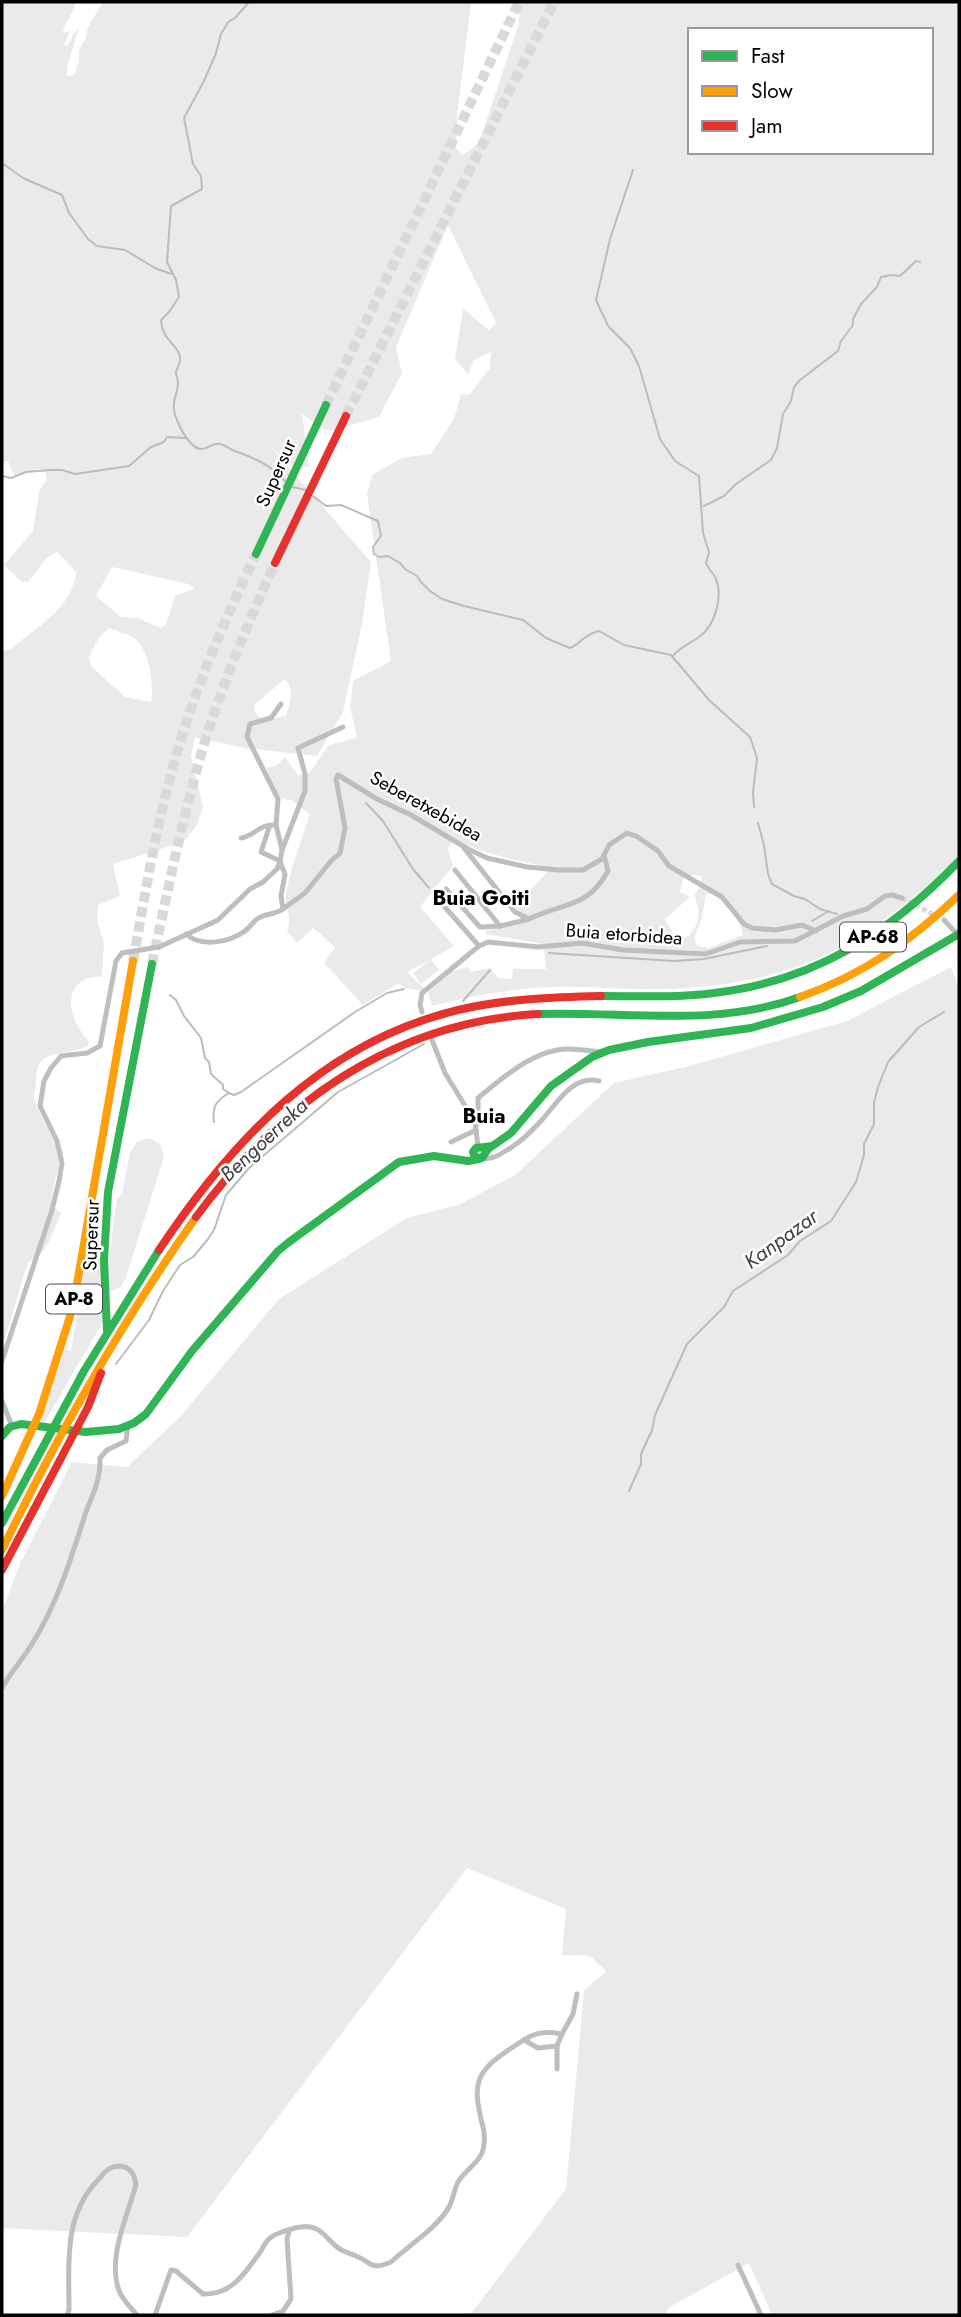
<svg xmlns="http://www.w3.org/2000/svg" width="961" height="2317" font-family="Jost,sans-serif">
	<style>
		.green { fill: #eaeaea; fill-rule: evenodd }
		.lines { fill: none; stroke-linecap: round; stroke-linejoin: round }
		.stream { stroke: #bcbcbc; stroke-width: 2 }
		.street-tunnel { stroke: #d9d9d9; stroke-width: 5; stroke-dasharray: 5 2.5; stroke-linecap: butt }
		.highway-tunnel { stroke: #d9d9d9; stroke-width: 10; stroke-dasharray: 10 5; stroke-linecap: butt }
		.street { stroke: #bebebe; stroke-width: 5 }
		.fast { stroke: #30b455; stroke-width: 8 }
		.slow { stroke: #ff9f0a; stroke-width: 8 }
		.jam { stroke: #e5322d; stroke-width: 8 }
		.labels { text-anchor: middle; dominant-baseline: central; stroke-width: 5; stroke-linejoin: round; paint-order: stroke }
		.shield { fill: #fff; stroke: #4c4c4c; stroke-width: 2 }
		.shield-label { font-size: 18px; font-weight: bold; fill: #000 }
		.street-label { font-size: 19px; fill: #000; stroke: #fff }
		.neighbourhood-label { font-size: 21px; font-weight: bold; fill: #000; stroke: #fff }
		.water-label { font-size: 21px; font-style: italic; fill: #404040; stroke: #fff }
	</style>
	<rect width="100%" height="100%" fill="#fff"/>
	<g class="green">
		<path d="M 2,2 L 75,2 C 75,13 64,21 63,33 L 70,31 L 64,45 L 68,46 L 73,35 L 79,28 L 68,63 L 67,76 L 74,75 L 79,61 L 79,50 L 86,38 L 88,27 L 103,2 L 471,2 L 457,116 L 456,147 L 462,156 L 479,143 L 518,26 L 521,2 L 959,2 L 959,855 C 941,876 921,891 900,908 C 890,915 881,924 870,931 C 807,972 733,988 659,989 C 623,990 588,986 553,987 C 513,988 471,996 432,1006 L 428,992 L 406,988 L 399,983 L 363,1005 L 324,963 L 335,947 L 313,928 L 297,943 L 287,931 C 293,915 284,907 286,894 C 291,867 301,841 310,815 L 293,801 L 279,797 L 266,768 L 276,766 L 285,757 L 298,775 L 309,773 L 329,745 L 357,738 L 350,707 L 353,681 L 391,661 L 367,494 L 372,475 L 402,458 L 431,454 L 454,419 L 461,395 L 470,394 L 490,368 L 491,352 L 474,360 L 468,374 L 455,359 L 463,309 L 489,330 L 496,323 L 448,225 L 396,347 L 402,373 L 379,417 L 331,431 L 323,429 L 302,414 L 309,467 L 294,467 L 271,447 L 371,562 L 362,624 L 343,712 L 317,756 L 245,748 L 195,737 L 191,756 L 203,807 L 196,827 L 183,842 L 113,864 L 120,896 L 98,905 L 97,920 L 104,944 L 102,977 C 77,975 65,995 74,1018 C 77,1027 84,1035 89,1042 L 88,1046 C 73,1054 46,1050 39,1065 C 36,1070 37,1075 36,1081 C 36,1086 34,1092 34,1097 C 35,1111 57,1138 59,1158 C 60,1177 42,1201 61,1213 C 53,1231 48,1255 28,1262 L 2,1348 L 2,652 L 11,649 C 35,628 74,607 76,572 L 57,552 C 41,558 39,573 27,582 L 22,582 L 4,565 L 33,531 L 39,492 L 47,478 L 45,472 L 38,469 L 14,475 L 8,461 L 2,461 ZM 690,30 L 931,30 L 931,152 L 690,152 ZM 112,567 L 188,584 L 195,588 L 175,596 L 166,624 L 162,628 L 137,618 L 121,617 L 96,596 ZM 110,628 C 118,632 128,634 135,639 C 150,651 154,686 151,702 L 125,697 L 91,666 L 89,658 C 94,646 98,635 110,628 ZM 285,679 C 295,691 290,702 286,716 L 267,719 L 259,717 L 254,710 L 255,704 ZM 453,838 C 484,855 517,860 551,868 L 515,907 L 531,921 L 485,931 L 486,934 L 544,944 L 546,969 L 513,969 L 512,979 L 498,978 L 490,968 L 471,972 L 467,967 L 451,972 L 428,992 L 407,972 L 430,960 L 413,973 L 421,984 L 439,970 L 431,959 L 454,946 L 420,907 L 453,866 L 448,849 ZM 693,875 L 702,876 L 700,887 L 694,895 C 701,913 701,924 686,938 L 673,933 L 665,919 L 690,897 L 680,892 L 683,879 ZM 706,894 L 713,894 C 726,903 740,919 743,935 L 708,948 L 697,945 L 694,938 L 702,918 Z"/>
		<path d="M 951,967 L 959,988 L 959,2315 L 772,2315 L 749,2263 L 668,2308 L 665,2315 L 470,2315 L 566,2189 L 584,1991 L 606,1971 L 590,1956 L 562,1955 L 566,1909 L 467,1868 L 187,2237 L 2,2228 L 2,1611 L 21,1562 L 72,1462 L 127,1467 L 180,1417 L 279,1299 L 407,1218 L 458,1205 L 515,1175 L 614,1083 L 689,1066 L 847,1021 Z"/>
		<path d="M 149,1138 L 160,1144 L 164,1157 L 126,1277 L 121,1287 L 109,1292 L 104,1320 L 40,1430 L 38,1429 L 65,1349 L 71,1351 L 86,1261 L 91,1259 L 109,1258 L 117,1199 L 122,1194 L 130,1153 L 137,1142 Z"/>
	</g>
	<g class="lines">
		<g class="stream">
			<path d="M 249,2 L 235,18 L 228,22 L 221,34 L 216,53 L 204,81 L 184,118 L 193,164 L 201,176 L 202,189 L 171,206 L 167,262 L 176,280 L 179,297 L 169,312 L 161,320 C 162,341 178,344 180,357 C 181,363 177,367 176,373 C 176,377 178,379 178,383 C 178,393 172,400 174,410 C 176,421 188,447 200,449 C 208,450 212,442 220,444 C 226,445 229,449 235,451 C 254,458 271,465 285,481"/>
			<path d="M 2,163 L 23,178 L 62,195 L 69,213 L 88,239 L 97,246 L 125,250 L 155,268 L 171,274"/>
			<path d="M 633,170 L 610,239 L 596,300 L 608,326 L 630,348 L 639,366 L 660,439 L 675,461 L 699,476 L 703,533 L 709,552 L 706,563 C 708,568 712,572 715,577 C 724,595 715,626 699,637 C 689,644 680,647 673,656"/>
			<path d="M 2,476 L 11,478 L 26,472 L 50,470 L 62,470 L 75,474 L 129,466 L 151,447 L 164,442 L 167,437 L 186,438"/>
			<path d="M 292,487 L 306,490"/>
			<path d="M 313,496 L 326,506 L 341,505 L 378,521 L 381,536 L 373,547 L 374,554 L 379,557 L 388,556 L 400,563 L 405,569 L 417,576 L 421,582 L 430,591 L 442,599 L 464,606 L 523,620 L 546,638 L 570,648 C 581,644 584,634 599,631 L 624,645 L 671,655 L 709,700 L 750,737 L 757,758 L 753,792 L 754,807"/>
			<path d="M 704,506 L 724,496 L 736,484 L 771,460 L 777,448 L 783,414 L 791,401 L 794,387 L 800,380 L 838,351 L 841,341 L 853,325 L 853,319 L 861,304 L 877,287 L 881,277 L 891,275 L 900,276 L 916,261 L 920,262"/>
			<path d="M 366,803 L 383,821 L 413,869 L 429,888"/>
			<path d="M 758,823 L 764,845 L 768,874 L 772,884 L 794,896 L 805,899 L 820,909 L 837,914"/>
			<path d="M 812,921 L 829,911"/>
			<path d="M 549,953 L 674,961 L 704,959 L 767,946"/>
			<path d="M 170,995 L 176,1000 L 184,1016 L 201,1038 L 205,1058 L 209,1062 L 211,1074 L 223,1085 L 223,1089 L 229,1093"/>
			<path d="M 463,1001 L 490,970"/>
			<path d="M 214,1122 C 212,1106 216,1101 229,1093 L 234,1095 L 241,1092 L 355,1012 L 387,993 L 404,989"/>
			<path d="M 116,1364 L 149,1320 L 163,1291 L 180,1265 L 193,1257 L 208,1239 L 214,1230 L 226,1195 L 249,1168 L 338,1092 L 424,1044"/>
			<path d="M 629,1491 L 641,1464 L 641,1454 L 652,1430 L 655,1415 L 687,1344 L 724,1307 L 733,1291 L 788,1255 L 800,1241 L 831,1221 L 856,1182 L 864,1155 L 864,1144 L 874,1124 L 874,1102 L 878,1087 L 888,1062 L 919,1027 L 944,1012"/>
		</g>
		<path class="street-tunnel" d="M 902,898 L 936,916"/>
		<g class="highway-tunnel">
			<path d="M 326,405 L 519,2"/>
			<path d="M 346,416 L 554,2"/>
			<path d="M 133,961 C 144,900 154,838 170,778 C 190,700 222,626 256,554"/>
			<path d="M 152,964 C 168,889 183,815 205,741 C 224,680 249,621 275,563"/>
		</g>
		<g class="street">
			<path d="M 343,727 L 298,748 L 305,774 L 305,791 L 282,850 L 280,862 L 285,874 L 281,896 L 283,909 L 305,893 L 331,861 L 340,853 L 345,828 L 336,779 L 338,775 L 377,799 L 411,815 L 468,849 L 487,858 L 527,867 L 559,870 L 583,870 L 602,859 L 609,845 L 627,833 L 636,836 L 658,851 L 669,866 L 722,897 L 744,924 L 752,928 L 775,930 L 802,925 L 816,931"/>
			<path d="M 270,825 L 261,852 L 280,861"/>
			<path d="M 276,825 L 278,799 L 247,737 L 250,724 L 271,718 L 281,704"/>
			<path d="M 241,838 C 255,836 258,824 276,825 L 282,850"/>
			<path d="M 455,870 L 500,926 L 529,919 L 515,912 L 464,848"/>
			<path d="M 446,889 L 480,927 L 500,926"/>
			<path d="M 437,898 L 479,946"/>
			<path d="M 529,919 C 564,902 587,909 608,871 L 604,855"/>
			<path d="M 944,920 L 958,935"/>
			<path d="M 186,934 C 201,948 230,942 245,931 C 249,928 253,922 257,919 C 266,913 275,915 283,909"/>
			<path d="M 422,1012 L 420,1005 L 422,993 L 479,946 L 488,942 L 538,947 L 582,943 L 623,950 L 706,954 L 740,942 L 795,941 L 843,916 L 867,909 L 885,896 L 892,895 L 902,898"/>
			<path d="M 432,1040 L 445,1073 L 475,1122 L 478,1147"/>
			<path d="M 476,1125 L 481,1121 L 478,1111 L 478,1098 C 502,1078 535,1049 568,1049 C 579,1049 590,1051 601,1052"/>
			<path d="M 451,1142 L 476,1130"/>
			<path d="M 482,1158 C 492,1160 499,1155 507,1150 C 520,1143 530,1133 540,1122 C 556,1105 572,1074 599,1081"/>
			<path d="M 2,1361 L 52,1210 L 59,1181 L 62,1163 L 57,1141 L 40,1106 L 44,1081 L 51,1068 L 61,1056 L 87,1053 L 100,1046 L 116,961 L 122,953 L 159,947 L 218,920 L 250,889 L 263,882 L 277,869 L 280,862"/>
			<path d="M 2,1401 L 12,1426"/>
			<path d="M 2,1688 C 10,1673 23,1659 32,1644 C 57,1604 71,1559 85,1515 C 92,1495 101,1480 100,1458 L 107,1450 L 126,1441 L 128,1426"/>
			<path d="M 524,2040 L 538,2048 L 557,2046"/>
			<path d="M 557,2069 L 557,2046 L 562,2034"/>
			<path d="M 738,2265 L 761,2315"/>
			<path d="M 67,2315 L 69,2310 C 69,2264 63,2216 98,2180 C 105,2172 109,2166 120,2166 C 131,2167 135,2176 136,2185 C 127,2217 106,2261 120,2293 C 124,2301 131,2308 137,2315"/>
			<path d="M 155,2315 L 171,2270 L 176,2271 L 203,2294 C 232,2295 245,2273 261,2251 C 263,2247 266,2241 270,2238 C 276,2233 293,2228 301,2227 C 319,2224 325,2237 337,2247 C 343,2252 350,2253 356,2256 C 372,2262 370,2271 391,2262 C 407,2247 439,2226 449,2207 C 453,2200 454,2190 458,2182 C 464,2172 476,2165 482,2153 C 485,2146 485,2135 483,2127 C 472,2084 474,2072 513,2047 C 532,2034 539,2030 562,2034 L 573,2014 L 577,1994"/>
			<path d="M 272,2315 L 283,2311 L 291,2299 L 287,2239 L 289,2231"/>
		</g>
		<g class="fast">
			<path d="M 256,554 L 326,405"/>
			<path d="M 601,996 C 639,996 677,998 714,993 C 815,981 890,933 959,861"/>
			<path d="M 538,1014 C 625,1011 715,1028 800,997"/>
			<path d="M 492,1146 L 476,1148 L 473,1152 L 475,1157 L 482,1158 L 488,1149 L 511,1133 L 551,1086 L 592,1057 L 609,1050 L 648,1042 L 751,1028 L 823,1007 L 861,991 L 959,934"/>
			<path d="M 107,1330 L 104,1260 L 108,1192 L 152,964"/>
			<path d="M 2,1436 L 10,1427 L 21,1424 L 86,1432 L 119,1429 L 134,1423 L 146,1414 L 192,1351 L 278,1251 L 289,1242 L 399,1162 L 434,1156 L 468,1161 L 479,1159"/>
			<path d="M 2,1523 L 84,1371 L 159,1250"/>
		</g>
		<g class="slow">
			<path d="M 800,997 C 864,974 910,942 959,895"/>
			<path d="M 2,1496 L 39,1414 L 73,1307 L 133,961"/>
			<path d="M 2,1550 C 58,1434 122,1322 196,1217"/>
		</g>
		<g class="jam">
			<path d="M 275,563 L 346,416"/>
			<path d="M 196,1217 C 280,1103 393,1022 538,1014"/>
			<path d="M 159,1250 C 233,1139 324,1042 458,1010 C 505,999 553,997 601,996"/>
			<path d="M 2,1570 L 88,1407 L 101,1373"/>
		</g>
	</g>
	<g class="labels">
		<g class="shield">
			<rect x="840" y="922.5" width="66" height="29" rx="5"/>
			<rect x="46" y="1284.5" width="56" height="29" rx="5"/>
		</g>
		<g class="shield-label">
			<text x="873" y="937">AP-68</text>
			<text x="74" y="1299">AP-8</text>
		</g>
		<g class="street-label">
			<text transform="translate(276 473) rotate(-66)">Supersur</text>
			<text transform="translate(426 806) rotate(29)">Seberetxebidea</text>
			<text transform="translate(624 934) rotate(4)">Buia etorbidea</text>
			<text transform="translate(91 1235) rotate(-88)">Supersur</text>
		</g>
		<g class="neighbourhood-label">
			<text x="481" y="898">Buia Goiti</text>
			<text x="484" y="1116">Buia</text>
		</g>
		<g class="water-label">
			<text transform="translate(264 1140) rotate(-43)">Bengoerreka</text>
			<text transform="translate(781 1239) rotate(-36)">Kanpazar</text>
		</g>
	</g>
	<rect width="961" height="2317" fill="none" stroke="#000000" stroke-width="7"/>
	<rect x="688" y="28" width="245" height="126" fill="#ffffff" stroke="#999999" stroke-width="2"/>
	<rect x="702" y="51" width="35" height="10" fill="#30b455" stroke="#999999" stroke-width="2"/>
	<text x="751" y="63" font-size="21" fill="#000000">Fast</text>
	<rect x="702" y="86" width="35" height="10" fill="#ff9f0a" stroke="#999999" stroke-width="2"/>
	<text x="751" y="98" font-size="21" fill="#000000">Slow</text>
	<rect x="702" y="121" width="35" height="10" fill="#e5322d" stroke="#999999" stroke-width="2"/>
	<text x="751" y="133" font-size="21" fill="#000000">Jam</text>
</svg>
